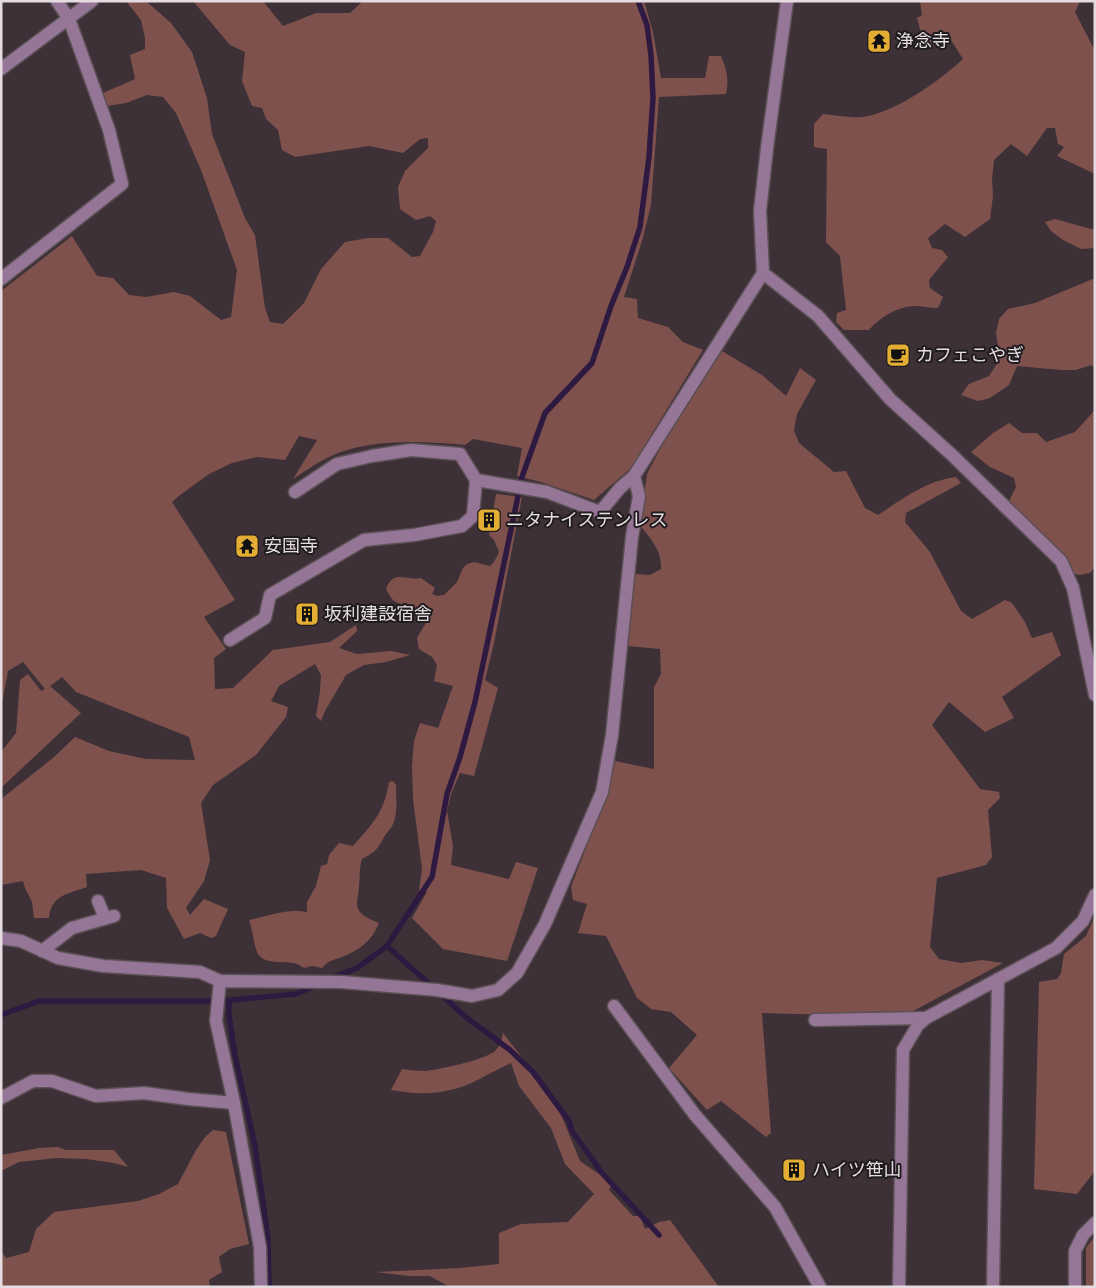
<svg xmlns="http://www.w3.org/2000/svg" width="1096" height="1288" font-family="Jost,'Noto Sans JP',sans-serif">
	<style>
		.green { fill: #7e514d }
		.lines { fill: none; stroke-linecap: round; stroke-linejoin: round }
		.stream { stroke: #2e1941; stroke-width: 5.5 }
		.minor-casing { stroke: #5b5055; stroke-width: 15 }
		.minor { stroke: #967696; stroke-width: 12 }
		.labels { text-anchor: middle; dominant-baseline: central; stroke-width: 4; stroke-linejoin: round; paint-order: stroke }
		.poi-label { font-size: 18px; fill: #e4dce0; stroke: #201b1e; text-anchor: start }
	</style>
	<rect width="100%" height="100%" fill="#3d3137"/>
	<g class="green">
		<path d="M 126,1 L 146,1 L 171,23 L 192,52 L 207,98 L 212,134 L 245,218 L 255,235 L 265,308 L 270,322 L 283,324 L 304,303 L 321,269 L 345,242 L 368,238 L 388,238 L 412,257 L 420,256 L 433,232 L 436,221 L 430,216 L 416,220 L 400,209 L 398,187 L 405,171 L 428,148 L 428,138 L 420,139 L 403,153 L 369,146 L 295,157 L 282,150 L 278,130 L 266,119 L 262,108 L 252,106 L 242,81 L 245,52 L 230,45 L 193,1 L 263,1 L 283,26 L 316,13 L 350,13 L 363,1 L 644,1 L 653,32 L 661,78 L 705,78 L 709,56 L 721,56 C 727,71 729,78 726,94 L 659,97 L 651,205 L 642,241 L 624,297 L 637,299 L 638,318 L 668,327 L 683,342 L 703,350 L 631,468 L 594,500 L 541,482 L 517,476 L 522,448 L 473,439 L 465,445 C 422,441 368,438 329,457 C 316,463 304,472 293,479 L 317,440 L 299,436 L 285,460 L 257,457 L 232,463 L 209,474 L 180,495 L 172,502 L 235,600 L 204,617 L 226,649 L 214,658 L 215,689 L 233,688 L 273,650 L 330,642 L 356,625 L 357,631 L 339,648 L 357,654 L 391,651 L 410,655 L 386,662 L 364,665 L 346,675 L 325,711 L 321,721 L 316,716 L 320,691 L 321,675 L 315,664 L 279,686 L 271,701 L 288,707 L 286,717 L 256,755 L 213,785 L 201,803 L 210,860 L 204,881 L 186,908 L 190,915 L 204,899 L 228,909 L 216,936 L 211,938 L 200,933 L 184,939 L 167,908 L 166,878 L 141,870 L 86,874 L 87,887 C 68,894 51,895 49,918 L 34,918 L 32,902 L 25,888 L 23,881 L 1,885 L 1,799 L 53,758 L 75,737 L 109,751 L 146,759 L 195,760 L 189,737 L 76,692 L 62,677 L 50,686 L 81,713 L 1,788 L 1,752 L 16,733 L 20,680 L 28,674 L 41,691 L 45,689 L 23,662 L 8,671 L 1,709 L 1,291 L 72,236 L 97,276 L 113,278 L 129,295 L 146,297 L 174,292 L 190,296 L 221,320 L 231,317 L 237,270 L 201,170 L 176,113 L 163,97 L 147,95 L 126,103 L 108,106 L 103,93 L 135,79 L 130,55 L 145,49 L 145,38 L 141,20 Z"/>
		<path d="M 920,1 L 1080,1 L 1075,12 L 1095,51 L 1095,174 L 1057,156 L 1064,147 L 1058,144 L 1055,128 L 1047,128 L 1027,156 L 1011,144 L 994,160 L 992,179 L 993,196 L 990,219 L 965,237 L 945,224 L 928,238 L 932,248 L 942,250 L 948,257 L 929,280 L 930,288 L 943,297 L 938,308 C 930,308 922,306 914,306 C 897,307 880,317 869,330 L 844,330 L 836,322 L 837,313 L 846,310 L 840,256 L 826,242 L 827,149 L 814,147 L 814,124 L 823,114 C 835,115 850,118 862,117 C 895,113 939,81 963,59 L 951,40 L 929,47 L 928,37 L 922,37 L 917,18 L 922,15 Z"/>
		<path d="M 1055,219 L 1091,229 L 1095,229 L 1095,248 L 1081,249 L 1063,240 L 1051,231 L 1045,222 Z"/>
		<path d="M 1095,278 L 1095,368 L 1091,365 L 1076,370 L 1061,370 L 1017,366 L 1009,385 L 990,398 L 978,401 L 961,395 L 969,384 L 989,376 L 998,362 L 998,347 L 996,333 L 999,319 L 1008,309 L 1035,303 Z"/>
		<path d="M 722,351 L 762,375 L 786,396 L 800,368 L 816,380 L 797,414 L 794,430 L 799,443 L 834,472 L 846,471 L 865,508 L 878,515 C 903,499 925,481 956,477 L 961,483 L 906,513 L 905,522 L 930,552 L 961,611 L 972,619 L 1005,600 L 1012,603 L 1025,622 L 1032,638 L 1052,632 L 1061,655 L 1002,697 L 1014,718 L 985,732 L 949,702 L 932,725 L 980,789 L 999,792 L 1000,798 L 988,810 L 992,857 L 986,865 L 937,878 L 930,947 L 939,959 L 961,963 L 982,960 L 1003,963 L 902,1017 L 762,1013 L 771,1133 L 766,1137 L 721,1101 L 707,1110 L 669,1068 L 697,1035 L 671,1012 L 651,1009 L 637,998 L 606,936 L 578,933 L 587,904 L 573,900 L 571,887 L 607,793 L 615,761 L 654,769 L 654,687 L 661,674 L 660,649 L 627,646 L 634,574 L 650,575 L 661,569 C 662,550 651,540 640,525 L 647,474 L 661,447 Z"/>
		<path d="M 1095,410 L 1095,567 L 1090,573 L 1080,575 L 1065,572 L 1008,503 L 1016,487 L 1014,478 L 990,467 L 971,452 L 993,433 L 1009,423 L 1022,433 L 1037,433 L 1046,442 L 1075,432 Z"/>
		<path d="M 496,494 L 522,497 L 494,643 L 485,680 L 498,688 L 474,776 L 460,773 L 451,794 L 447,811 L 453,846 L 451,865 L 509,879 L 516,862 L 538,868 L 507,961 L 443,949 L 412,918 L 427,892 L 419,891 L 422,869 L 413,799 L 412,766 L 414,741 L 420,723 L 438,728 L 453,686 L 434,681 L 437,665 L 432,657 L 419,649 L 417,638 L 433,611 L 413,610 L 410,605 C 394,603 394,603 386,589 C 394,569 405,581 421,578 L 435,588 L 432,594 L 437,596 L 444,595 L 457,582 L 463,568 L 467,564 L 474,562 L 490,566 L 494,562 L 499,552 L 494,540 L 489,535 Z"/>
		<path d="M 393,781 L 396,785 C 396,796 398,814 393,824 C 391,829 387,832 384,837 C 378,849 375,852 362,859 C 359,868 360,877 359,887 C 359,892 357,898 357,903 C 357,915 370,919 379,923 C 371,942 359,951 339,958 C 331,961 328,961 322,968 L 312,966 L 304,968 C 304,968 298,964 297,964 C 285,960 263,966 257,952 C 253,942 253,930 249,920 C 268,916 287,908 307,912 L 307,902 L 316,886 L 321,866 L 327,864 L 329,855 L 339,843 L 353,846 C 373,823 384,813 389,782 Z"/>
		<path d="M 1095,916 L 1095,1171 L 1077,1194 L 1034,1189 L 1039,982 L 1057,979 L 1061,973 L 1064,954 L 1086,936 Z"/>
		<path d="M 503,1033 L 555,1100 L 580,1161 L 612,1183 L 609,1190 L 633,1216 L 640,1216 L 645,1229 L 659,1222 L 670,1220 L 719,1287 L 457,1287 L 448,1286 L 430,1276 L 409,1276 L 376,1272 L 459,1268 L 499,1264 L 499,1233 L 521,1224 L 568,1222 L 594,1194 L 565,1164 L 551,1128 L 519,1086 L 511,1063 C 497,1069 483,1078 469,1084 C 443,1095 418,1095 391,1090 L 402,1069 C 410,1070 418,1071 426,1071 C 440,1069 485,1060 495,1051 C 500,1046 502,1040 503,1033 Z"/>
		<path d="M 213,1130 L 226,1132 L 249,1244 L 230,1249 L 219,1257 L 222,1272 L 209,1280 L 210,1287 L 1,1287 L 1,1251 L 6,1258 L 29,1252 L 36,1229 L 54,1212 L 138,1201 L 159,1194 L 178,1184 L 196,1150 L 205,1137 Z"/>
		<path d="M 58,1147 L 66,1150 L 114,1150 L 128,1167 L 114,1163 L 86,1159 L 57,1158 L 19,1162 L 1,1171 L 1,1155 L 39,1148 Z"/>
		<path d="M 1095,1236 L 1095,1287 L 1086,1287 L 1086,1248 Z"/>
	</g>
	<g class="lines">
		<g class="stream">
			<path d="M 387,946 L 467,1018 L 510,1050 L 533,1072 L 569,1121 L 572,1131 L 602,1173 L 659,1235"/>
			<path d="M 332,978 L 357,968 L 387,946 L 432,877 L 447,794 L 460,757 L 475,702 L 522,477 L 545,413 L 592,363 L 611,306 L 627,267 L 640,227 L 649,157 L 653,98 L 651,55 L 647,25 L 638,1"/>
			<path d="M 229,1001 L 229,1016 L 235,1055 L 255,1146 L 268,1238 L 269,1284 L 271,1287"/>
			<path d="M 1,1015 L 39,1001 L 221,1001 L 296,994 L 315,986"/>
		</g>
		<g class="minor-casing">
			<g id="minor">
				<path d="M 1,69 L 92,1"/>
				<path d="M 763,273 L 818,316 L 890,399 L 952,455 L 1061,561 L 1073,588 L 1095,695"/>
				<path d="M 1,279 L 122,184 L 109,130 L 69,19 L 57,1"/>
				<path d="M 295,492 L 337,464 L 372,456 L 411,450 L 460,454 L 476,480 L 547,492 L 600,512 L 620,488 L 634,476"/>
				<path d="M 230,640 L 265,618 L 270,595 L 364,540 L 414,535 L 462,526 L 473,516 L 476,480"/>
				<path d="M 98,901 L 105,918"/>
				<path d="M 1,938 L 21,941 L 58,958 L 103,966 L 200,972 L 220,981"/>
				<path d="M 42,951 L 72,928 L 114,916"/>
				<path d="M 614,1006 L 695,1115 L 775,1207 L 820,1287"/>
				<path d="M 815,1020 L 926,1018"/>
				<path d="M 1,1098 L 33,1081 L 52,1081 L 96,1096 L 144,1093 L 188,1099 L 234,1103"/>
				<path d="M 261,1287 L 260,1247 L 234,1103 L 216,1021 L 220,981 L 341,982 L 437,990 L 472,996 L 498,990 L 517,973 L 545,924 L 602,792 L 612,735 L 632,537 L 639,496 L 634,476 L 763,273 L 760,211 L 767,148 L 787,1"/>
				<path d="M 899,1287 L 903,1050 L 918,1025 L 926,1018 L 1056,948 L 1083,921 L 1095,895"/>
				<path d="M 993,1287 L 998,979"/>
				<path d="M 1075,1287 L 1075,1251 L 1083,1235 L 1095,1223"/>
			</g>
		</g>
		<use href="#minor" class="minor"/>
	</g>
	<defs>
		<g id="temple-square" transform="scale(1.25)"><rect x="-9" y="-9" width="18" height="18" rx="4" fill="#e4ae35" stroke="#201b1e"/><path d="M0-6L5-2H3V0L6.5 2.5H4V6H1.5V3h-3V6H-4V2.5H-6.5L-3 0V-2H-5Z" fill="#111"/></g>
		<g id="cafe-square" transform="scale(1.25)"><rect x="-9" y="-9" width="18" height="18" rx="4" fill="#e4ae35" stroke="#201b1e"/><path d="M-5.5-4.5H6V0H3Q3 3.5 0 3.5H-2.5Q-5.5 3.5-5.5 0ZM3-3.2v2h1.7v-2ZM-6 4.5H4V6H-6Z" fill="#111"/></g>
		<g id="building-square" transform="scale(1.25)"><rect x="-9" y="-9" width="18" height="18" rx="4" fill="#e4ae35" stroke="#201b1e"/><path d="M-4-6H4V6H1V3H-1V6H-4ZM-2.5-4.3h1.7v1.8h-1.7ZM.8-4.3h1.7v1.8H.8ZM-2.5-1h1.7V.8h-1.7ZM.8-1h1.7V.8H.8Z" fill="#111"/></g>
	</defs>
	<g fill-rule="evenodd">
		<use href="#temple-square" x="879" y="41"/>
		<use href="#cafe-square" x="898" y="355"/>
		<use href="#building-square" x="489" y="520"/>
		<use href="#temple-square" x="247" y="546"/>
		<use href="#building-square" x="307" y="614"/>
		<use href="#building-square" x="794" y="1170"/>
	</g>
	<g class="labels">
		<g class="poi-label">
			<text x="896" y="41">浄念寺</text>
			<text x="916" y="355">カフェこやぎ</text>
			<text x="506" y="520">ニタナイステンレス</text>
			<text x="264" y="546">安国寺</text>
			<text x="324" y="614">坂利建設宿舎</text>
			<text x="812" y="1170">ハイツ笹山</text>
		</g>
	</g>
	<rect width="1096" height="1288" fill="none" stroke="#e4dce0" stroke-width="5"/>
</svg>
